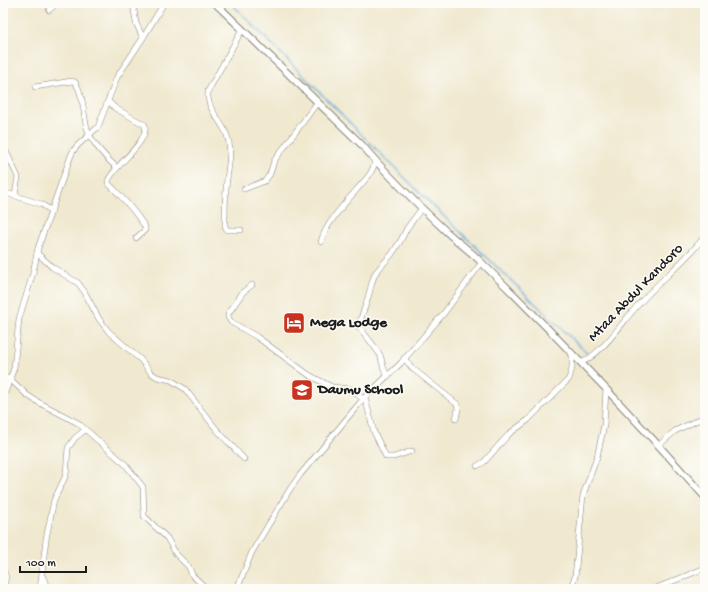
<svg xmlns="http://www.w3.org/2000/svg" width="708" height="592" font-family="'Gochi Hand',sans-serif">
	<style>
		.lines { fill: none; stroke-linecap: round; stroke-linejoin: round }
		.stream { stroke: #5fa6d5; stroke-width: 1.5 }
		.minor-casing { stroke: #868276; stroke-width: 6 }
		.major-casing { stroke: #868276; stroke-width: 8 }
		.minor { stroke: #fff; stroke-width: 5 }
		.major { stroke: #fff; stroke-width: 6 }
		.labels { text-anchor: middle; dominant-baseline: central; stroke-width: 3; stroke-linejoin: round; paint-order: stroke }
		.street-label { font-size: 15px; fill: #1c1c1c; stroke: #fdfcf7 }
		.poi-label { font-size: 15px; font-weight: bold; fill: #1c1c1c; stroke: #fdfcf7; text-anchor: start }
	</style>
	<rect width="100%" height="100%" fill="#fdfcf7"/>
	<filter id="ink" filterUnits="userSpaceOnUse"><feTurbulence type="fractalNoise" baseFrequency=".025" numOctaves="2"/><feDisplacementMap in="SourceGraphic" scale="8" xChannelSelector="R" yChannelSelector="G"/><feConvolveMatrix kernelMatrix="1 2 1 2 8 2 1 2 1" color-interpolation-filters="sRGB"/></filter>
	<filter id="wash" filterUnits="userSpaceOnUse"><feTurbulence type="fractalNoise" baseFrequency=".012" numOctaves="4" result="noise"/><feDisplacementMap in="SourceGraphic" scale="16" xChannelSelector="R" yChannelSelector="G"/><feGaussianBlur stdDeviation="0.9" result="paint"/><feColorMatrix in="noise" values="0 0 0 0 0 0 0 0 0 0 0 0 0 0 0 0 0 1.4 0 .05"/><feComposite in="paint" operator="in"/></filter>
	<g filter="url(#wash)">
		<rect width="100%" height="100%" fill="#f0e9d0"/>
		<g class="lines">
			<g class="stream">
				<path d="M 231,3 L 366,139"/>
				<path d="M 369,142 L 429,202 L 589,355"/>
			</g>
		</g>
	</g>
	<g filter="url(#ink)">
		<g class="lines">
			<g class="minor-casing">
				<g id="minor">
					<path d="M 133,3 L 136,23 L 143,38"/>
					<path d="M 49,10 L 57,3"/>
					<path d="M 35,87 L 72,81 L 75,82 C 84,96 83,113 87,128 C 90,141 107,159 117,168"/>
					<path d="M 108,101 L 115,108 L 145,125 C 149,143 114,165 108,181 L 108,183 C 122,197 135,211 145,227 L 145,230 L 136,238"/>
					<path d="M 3,145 L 18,177 L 15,195"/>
					<path d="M 244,189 L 265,181 L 270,174 L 274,161 L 317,103"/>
					<path d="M 3,192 L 41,204 L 52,211"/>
					<path d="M 241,230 L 227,230 L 225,226 C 225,214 225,201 226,189 C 227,171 234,150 226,133 C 220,119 206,108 208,91 L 242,30"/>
					<path d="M 321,242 C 326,220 356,192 370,174 L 374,166 L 374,160"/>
					<path d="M 37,253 L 52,267 L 78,283 L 84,291 L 99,319 L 109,332 L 141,360 L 151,373 L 157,377 L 171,380 L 185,389 L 217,430 L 244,459"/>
					<path d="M 252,285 L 243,292 L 228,314 L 228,317 L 231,322 L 257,337 L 309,375 L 332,387 L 351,389 L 363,399"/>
					<path d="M 404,358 L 412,368 L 457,404 L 458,409 L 456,419"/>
					<path d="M 581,363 C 605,351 621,323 639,304 C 660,280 686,261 705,236"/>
					<path d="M 388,376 C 382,369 383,362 380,355 C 374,345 366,336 359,327 L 359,324 L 367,301 L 373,279 L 376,272 L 392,254 L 401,240 L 407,228 L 422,208"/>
					<path d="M 3,377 L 10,379 L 27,395 L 38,402 L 78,423 L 125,464 L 143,487 L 144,516 L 167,538 L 176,554 L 189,567 L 192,575 L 207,589"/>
					<path d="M 3,398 L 14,368 L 19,319 L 33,273 L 38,248 L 70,158 L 73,151 L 78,145 L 98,127 L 117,77 L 143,38 L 164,3"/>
					<path d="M 365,398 L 374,432 L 386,457 L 394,457 L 412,451"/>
					<path d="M 659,445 L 675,431 L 702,418 L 703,416 L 703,409 L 705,407"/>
					<path d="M 477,466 L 484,462 L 509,434 L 528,420 L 569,379 L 572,368 L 572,353"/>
					<path d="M 3,569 L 6,577 L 3,588"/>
					<path d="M 43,577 L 46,585 L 50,589"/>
					<path d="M 40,589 L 46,539 L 54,500 L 66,475 L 68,448 L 75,438 L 85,430"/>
					<path d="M 237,589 L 252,552 L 290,489 L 300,475 L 363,399 L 401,363 L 444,313 L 482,262"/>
					<path d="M 570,589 L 575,577 L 583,495 L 597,457 L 604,425 L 606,389"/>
					<path d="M 654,589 L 705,568"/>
				</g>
			</g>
			<g class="major-casing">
				<path id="major" d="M 215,3 L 362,145 C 389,177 419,206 449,234 C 460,244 473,253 483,264 C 560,339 634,417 705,497"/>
			</g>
			<use href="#minor" class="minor"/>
			<use href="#major" class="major"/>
		</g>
	</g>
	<defs>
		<g id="hotel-square" transform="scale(1.15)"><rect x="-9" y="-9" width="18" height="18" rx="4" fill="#c8321e" stroke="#fdfcf7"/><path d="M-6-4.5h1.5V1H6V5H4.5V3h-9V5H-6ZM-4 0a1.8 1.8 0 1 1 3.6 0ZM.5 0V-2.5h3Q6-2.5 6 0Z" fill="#fff"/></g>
		<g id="school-square" transform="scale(1.15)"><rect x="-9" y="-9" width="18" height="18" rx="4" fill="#c8321e" stroke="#fdfcf7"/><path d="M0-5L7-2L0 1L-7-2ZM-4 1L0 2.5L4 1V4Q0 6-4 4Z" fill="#fff"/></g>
	</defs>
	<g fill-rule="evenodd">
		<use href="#hotel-square" x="294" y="323"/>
		<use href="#school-square" x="302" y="390"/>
	</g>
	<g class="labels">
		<g class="street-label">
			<text transform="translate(636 293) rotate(-46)">Mtaa Abdul Kandoro</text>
		</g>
		<g class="poi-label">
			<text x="310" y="323">Mega Lodge</text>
			<text x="318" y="390">Daumu School</text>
		</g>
	</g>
	<rect width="708" height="592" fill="none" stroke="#fdfcf7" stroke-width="16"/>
	<path d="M20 566v6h66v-6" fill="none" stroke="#1c1c1c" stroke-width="2"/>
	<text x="26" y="566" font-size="12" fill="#1c1c1c" stroke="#fdfcf7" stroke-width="3" paint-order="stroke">100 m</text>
</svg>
